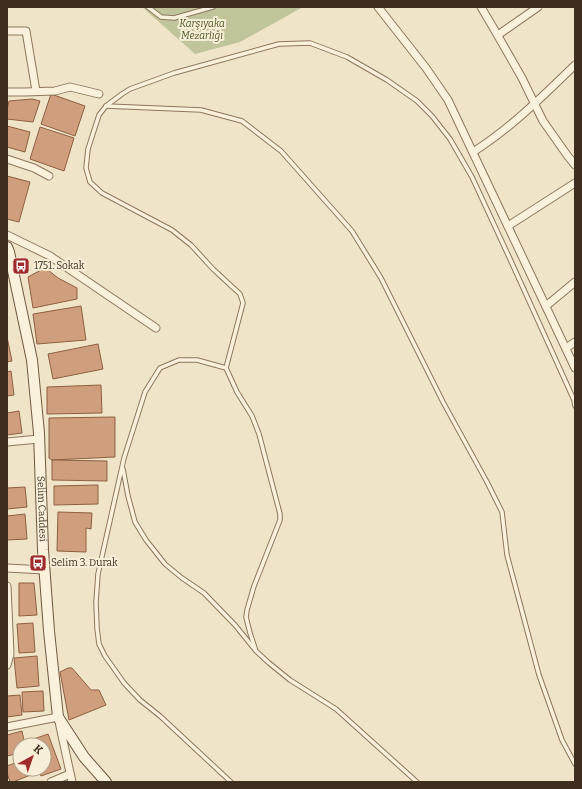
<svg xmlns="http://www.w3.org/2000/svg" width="582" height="789" font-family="Bitter,serif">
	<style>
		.cemetery { fill: #bfc49a }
		.building { fill: #cf9f7d; stroke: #8d5f41 }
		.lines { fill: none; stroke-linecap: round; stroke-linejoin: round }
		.service-casing { stroke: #8d765c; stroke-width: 5.5 }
		.minor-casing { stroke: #8d765c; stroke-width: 9 }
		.secondary-casing { stroke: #6f573f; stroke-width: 12 }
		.service { stroke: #faf1dc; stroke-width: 3.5 }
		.minor { stroke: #faf1dc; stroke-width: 7 }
		.secondary { stroke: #faf1dc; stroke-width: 10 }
		.labels { text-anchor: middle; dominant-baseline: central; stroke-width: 4; stroke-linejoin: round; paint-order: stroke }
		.park-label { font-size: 10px; font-style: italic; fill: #4d5a26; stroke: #f7eed8 }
		.poi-label { font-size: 10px; fill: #3d2e20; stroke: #f7eed8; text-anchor: start }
		.street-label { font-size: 10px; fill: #3d2e20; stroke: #f7eed8 }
	</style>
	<rect width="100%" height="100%" fill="#f0e4c8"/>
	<path class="cemetery" d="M 142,7 L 303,7 L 240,42 L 195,54 Z"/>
	<g class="building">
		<path d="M 51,94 L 85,106 L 75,136 L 41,124 Z"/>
		<path d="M 32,99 L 40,101 L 33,122 L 7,119 L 7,110 L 9,101 Z"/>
		<path d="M 7,126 L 30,132 L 25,152 L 7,147 Z"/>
		<path d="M 40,127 L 74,138 L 64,171 L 30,159 Z"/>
		<path d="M 7,176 L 30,182 L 19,222 L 7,219 Z"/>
		<path d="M 43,269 L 48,270 L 58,278 L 77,288 L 77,299 L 33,308 L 28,277 Z"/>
		<path d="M 81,306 L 86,340 L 37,344 L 33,314 Z"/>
		<path d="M 7,337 L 12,361 L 7,362 Z"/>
		<path d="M 98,344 L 103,369 L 53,379 L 48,354 Z"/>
		<path d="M 11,371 L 14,395 L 7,396 L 7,372 Z"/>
		<path d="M 101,385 L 102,413 L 47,414 L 47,387 Z"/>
		<path d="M 19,411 L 22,433 L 7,435 L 7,413 Z"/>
		<path d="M 115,417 L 115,457 L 52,460 L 49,458 L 49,418 Z"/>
		<path d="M 52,460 L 107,461 L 107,481 L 52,480 Z"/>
		<path d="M 98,485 L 98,504 L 54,505 L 54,486 Z"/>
		<path d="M 25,487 L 27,507 L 7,509 L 7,488 Z"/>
		<path d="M 58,512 L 92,513 L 91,529 L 86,528 L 86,552 L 57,551 Z"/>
		<path d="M 25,514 L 27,539 L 7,540 L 7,516 Z"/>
		<path d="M 19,583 L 34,583 L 37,615 L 19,616 Z"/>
		<path d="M 33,623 L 35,652 L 19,653 L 17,624 Z"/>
		<path d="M 37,656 L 39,686 L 17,688 L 14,658 Z"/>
		<path d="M 68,668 L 72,668 L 91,690 L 99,690 L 106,705 L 69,720 L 60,672 Z"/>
		<path d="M 43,691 L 44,711 L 23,712 L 22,692 Z"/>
		<path d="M 20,695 L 22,715 L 7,717 L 7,696 Z"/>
		<path d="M 22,731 L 25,745 L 20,745 L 20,753 L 7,756 L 7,735 Z"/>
		<path d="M 48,734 L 61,769 L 41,776 L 38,769 L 44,769 L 44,745 L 29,745 L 28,741 Z"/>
		<path d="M 20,761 L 20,769 L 31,769 L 33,774 L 13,782 L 10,782 L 7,773 L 7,766 Z"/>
	</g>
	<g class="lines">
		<g class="service-casing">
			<g id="service">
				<path d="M 148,7 L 161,17 L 174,18 L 213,7"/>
				<path d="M 106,106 L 201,110 L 242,121 L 281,151 L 352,231 L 381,278 L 443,402 L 487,482 L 502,512 L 507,555 L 539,675 L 562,740 L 575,764"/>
				<path d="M 226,368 L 237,392 L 252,416 L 259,434 L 280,514 L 280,520 L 254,586 L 247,610 L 246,617 L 250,633 L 255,648"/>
				<path d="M 123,469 L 128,496 L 135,522 L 146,540 L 165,564 L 182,578 L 204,593 L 235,625 L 256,651 L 269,663 L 290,680 L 336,709 L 417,782"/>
				<path d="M 231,782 L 160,716 L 140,700 L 124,683 L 105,656 L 99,644 L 97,628 L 96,602 L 98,574 L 124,458 L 145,392 L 160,368 L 179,360 L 197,360 L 226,368 L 243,303 L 240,294 L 213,269 L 191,245 L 172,230 L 102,193 L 90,182 L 86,168 L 88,149 L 99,115 L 106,106 L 122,94 L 130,89 L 174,73 L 279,44 L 310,43 L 347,57 L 387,80 L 417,101 L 432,116 L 450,139 L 472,177 L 510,259 L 574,400 L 575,406"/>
			</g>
		</g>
		<g class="minor-casing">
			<g id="minor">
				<path d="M 378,7 L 426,68 L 448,100 L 575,368"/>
				<path d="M 481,7 L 494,29 L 522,78 L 543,121 L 567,155 L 575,165"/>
				<path d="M 7,31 L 26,31 L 36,91"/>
				<path d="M 498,35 L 538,7"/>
				<path d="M 7,92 L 25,92 L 55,91 L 70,87 L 99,94"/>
				<path d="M 473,152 C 511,128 543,96 575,65"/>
				<path d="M 7,159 L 34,168 L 49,176"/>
				<path d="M 508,226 L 575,183"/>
				<path d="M 7,235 L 50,256 L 156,328"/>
				<path d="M 546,306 L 575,282"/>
				<path d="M 566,348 L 575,342"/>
				<path d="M 7,442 L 39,439"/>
				<path d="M 7,568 L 44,570"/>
				<path d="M 7,586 L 10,654 L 7,665"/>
				<path d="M 7,727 L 58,717 L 72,782"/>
				<path d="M 51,782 L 70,774"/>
			</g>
		</g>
		<g class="secondary-casing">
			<g id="secondary">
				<path id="s1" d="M 7,247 L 9,252 L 32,360 L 39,433 L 43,550 L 49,631 L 58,717 L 84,757 L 106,782"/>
			</g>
		</g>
		<use href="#service" class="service"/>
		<use href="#minor" class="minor"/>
		<use href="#secondary" class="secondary"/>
	</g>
	<defs>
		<g id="bus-square" transform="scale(0.9)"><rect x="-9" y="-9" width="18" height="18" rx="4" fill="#9e2a2b" stroke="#f7eed8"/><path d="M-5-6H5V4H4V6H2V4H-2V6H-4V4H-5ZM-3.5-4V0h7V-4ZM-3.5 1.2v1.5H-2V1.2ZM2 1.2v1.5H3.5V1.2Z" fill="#fff"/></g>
	</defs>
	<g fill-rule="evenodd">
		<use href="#bus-square" x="21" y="266"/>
		<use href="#bus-square" x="38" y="563"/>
	</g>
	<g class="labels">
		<g class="park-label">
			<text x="202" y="24">Karşıyaka<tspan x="202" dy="12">Mezarlığı</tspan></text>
		</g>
		<g class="poi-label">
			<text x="34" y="266">1751. Sokak</text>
			<text x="51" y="563">Selim 3. Durak</text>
		</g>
		<g class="street-label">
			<text stroke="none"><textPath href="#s1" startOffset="265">Selim Caddesi</textPath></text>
		</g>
	</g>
	<rect width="582" height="789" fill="none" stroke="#3d2e20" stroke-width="16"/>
	<g transform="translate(32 757) rotate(40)"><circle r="19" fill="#f7eed8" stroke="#ada18e"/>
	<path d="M0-3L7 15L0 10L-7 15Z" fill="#9e2a2b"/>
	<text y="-6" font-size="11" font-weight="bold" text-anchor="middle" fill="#3d2e20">K</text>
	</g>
</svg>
